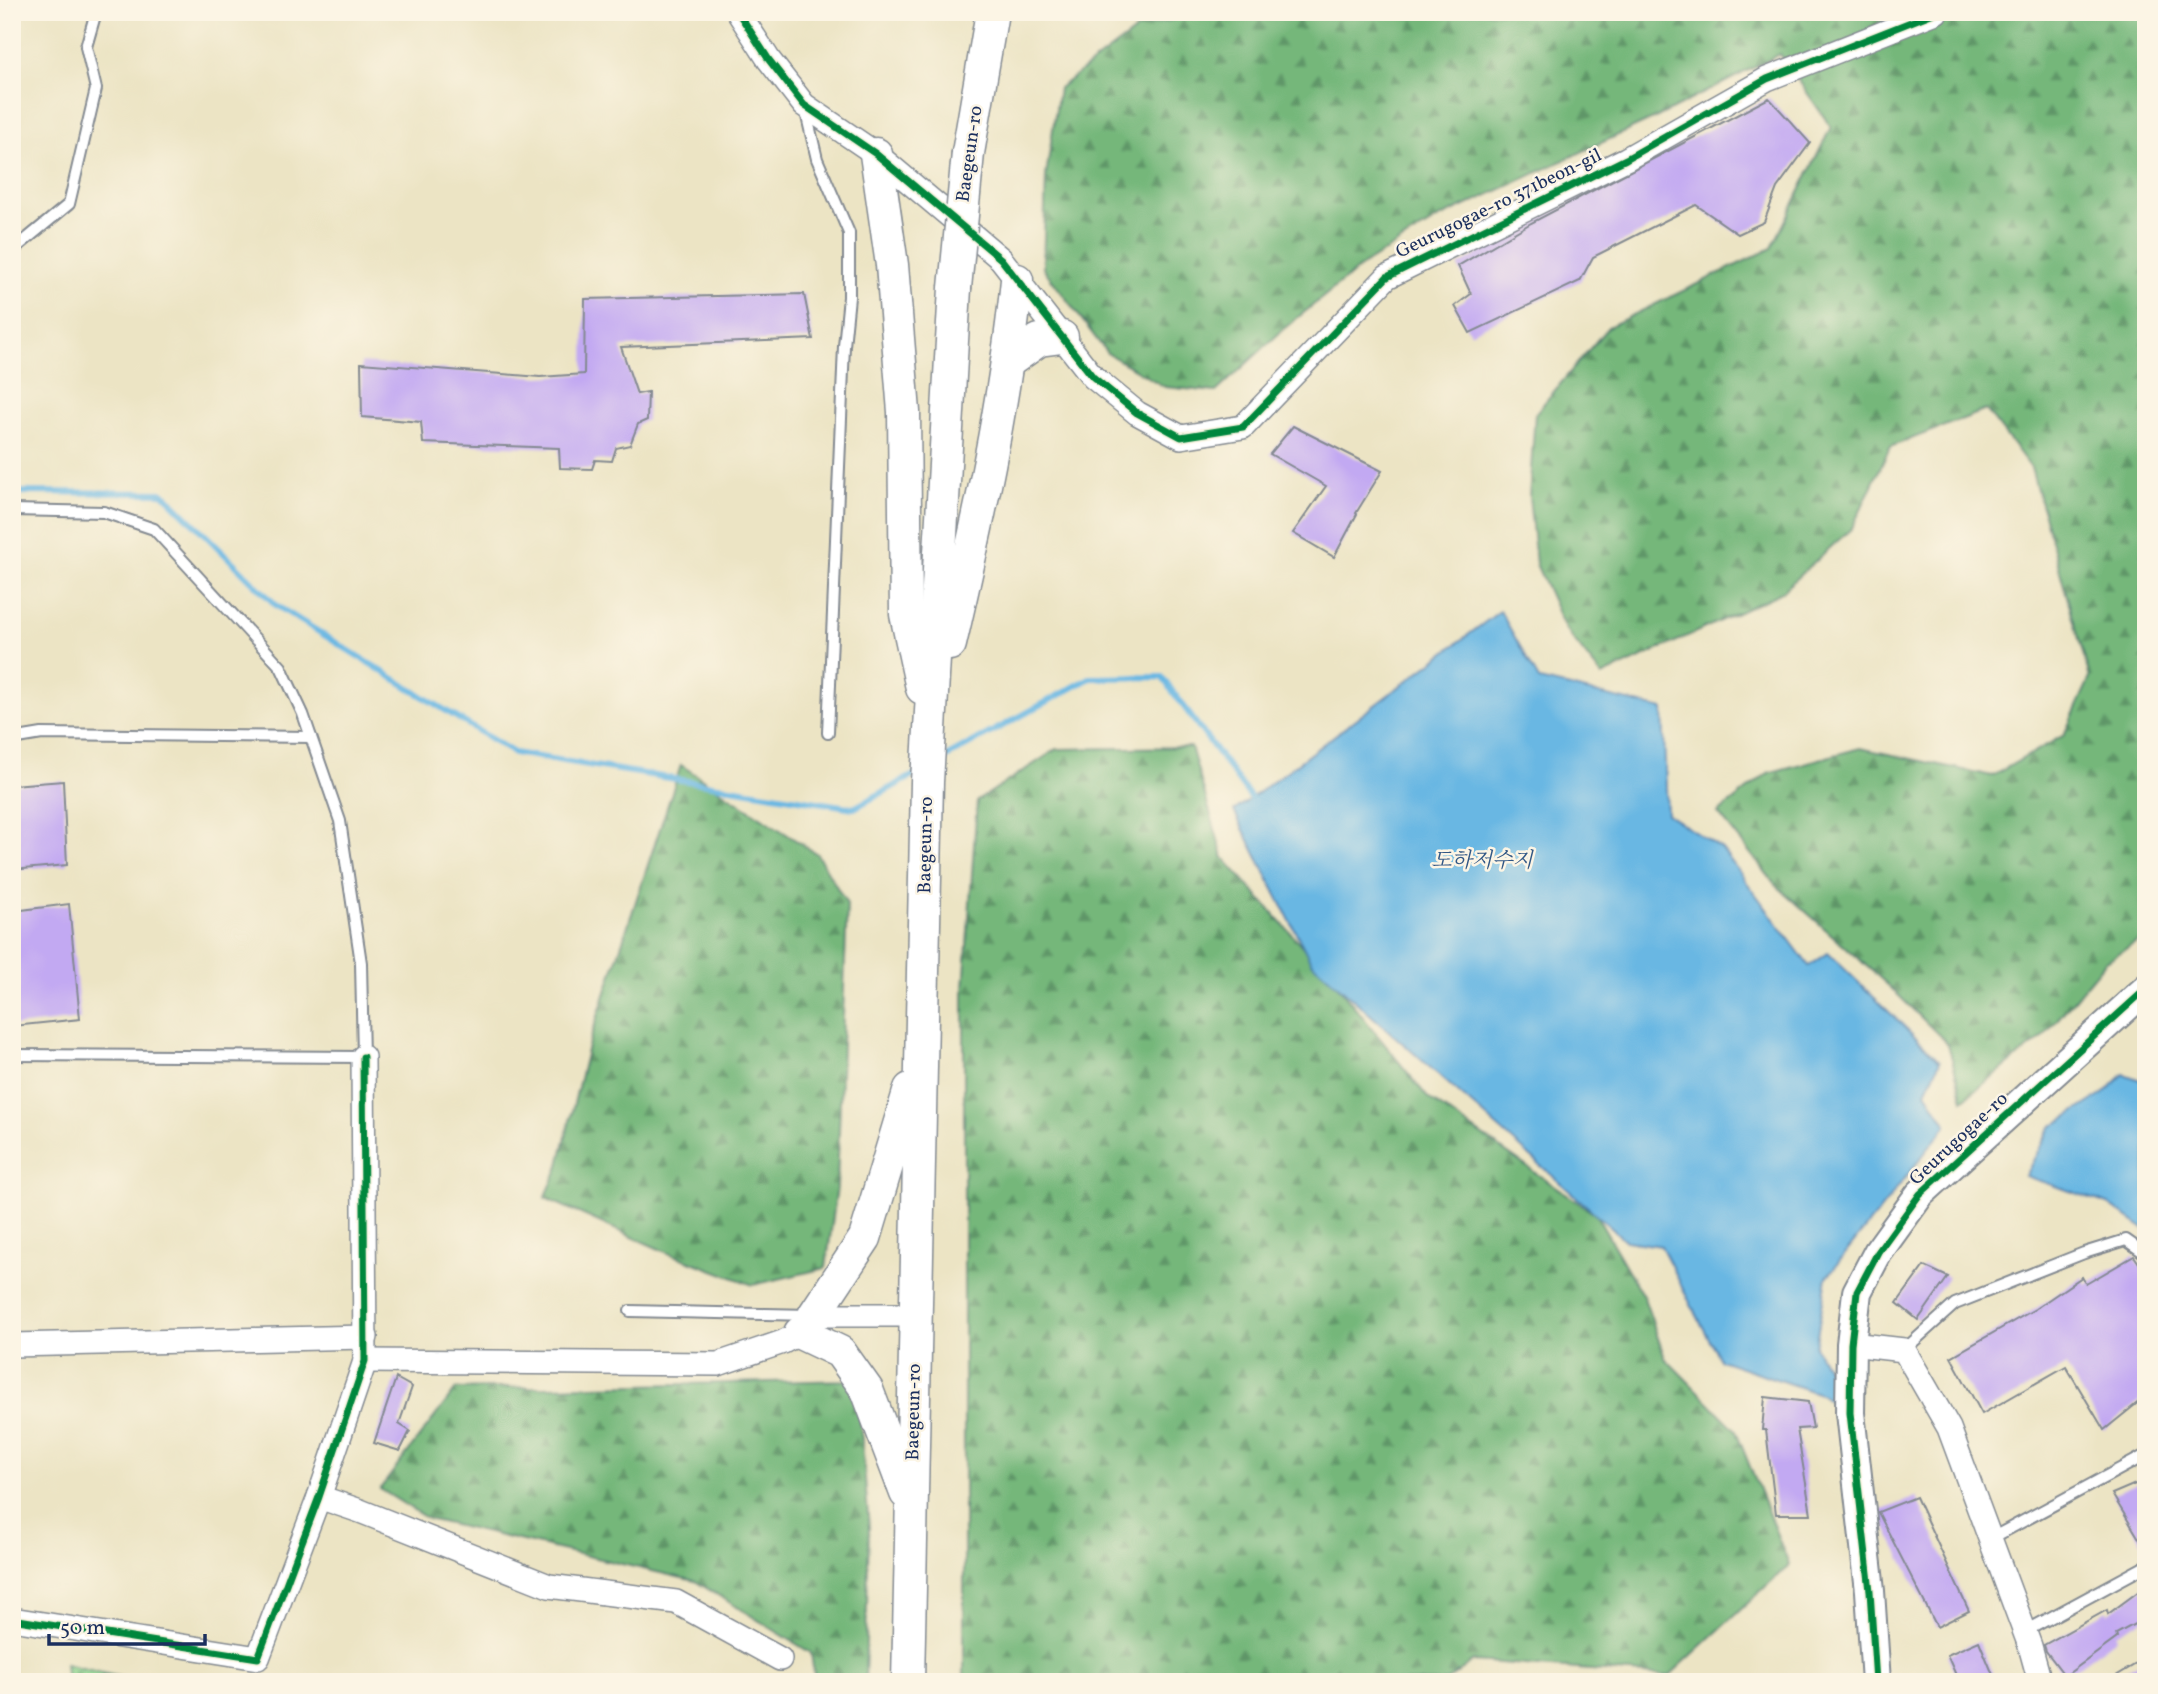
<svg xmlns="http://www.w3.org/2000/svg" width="2158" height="1694" font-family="Vollkorn,'Noto Serif KR',serif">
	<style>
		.forest { fill: url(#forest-firs); stroke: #48736c; stroke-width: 2 }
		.cemetery { fill: url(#cemetery-stones); stroke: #568277; stroke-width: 2 }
		.water { fill: #69b7e3; stroke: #4273a0; stroke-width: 2 }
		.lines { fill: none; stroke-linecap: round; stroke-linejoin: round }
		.stream { stroke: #69b7e3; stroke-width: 6 }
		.building { fill: #c2a9f2 }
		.service-casing { stroke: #848a91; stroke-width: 14 }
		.minor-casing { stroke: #848a91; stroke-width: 26 }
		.tertiary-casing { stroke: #848a91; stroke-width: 32 }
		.secondary-casing { stroke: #848a91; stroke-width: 35 }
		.service { stroke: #fff; stroke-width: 10 }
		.minor { stroke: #fff; stroke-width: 23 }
		.tertiary { stroke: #fff; stroke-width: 28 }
		.secondary { stroke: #fff; stroke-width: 32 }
		.secondary-bridge-casing { stroke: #848a91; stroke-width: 35; stroke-linecap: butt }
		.secondary-bridge { stroke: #fff; stroke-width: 32 }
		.cycleway-casing { stroke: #fcf5e5; stroke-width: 11 }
		.cycleway { stroke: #00873e; stroke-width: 7 }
		.labels { text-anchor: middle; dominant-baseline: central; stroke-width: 5; stroke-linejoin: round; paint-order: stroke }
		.street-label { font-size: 19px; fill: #1b2f5e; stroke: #fcf5e5 }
		.water-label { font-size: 21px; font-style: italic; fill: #325886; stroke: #fcf5e5 }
	</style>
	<defs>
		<pattern id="forest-firs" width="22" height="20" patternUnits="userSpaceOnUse" patternTransform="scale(1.75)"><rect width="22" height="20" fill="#74b77a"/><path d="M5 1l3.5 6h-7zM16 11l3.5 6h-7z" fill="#5e9567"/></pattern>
		<pattern id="cemetery-stones" width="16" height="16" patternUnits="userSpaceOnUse" patternTransform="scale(1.75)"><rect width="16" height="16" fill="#91d690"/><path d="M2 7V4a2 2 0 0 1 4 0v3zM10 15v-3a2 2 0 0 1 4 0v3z" fill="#7cb87f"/></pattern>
	</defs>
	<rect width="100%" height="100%" fill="#fcf5e5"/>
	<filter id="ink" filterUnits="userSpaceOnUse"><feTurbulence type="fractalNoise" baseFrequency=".0143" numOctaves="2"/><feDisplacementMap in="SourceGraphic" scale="14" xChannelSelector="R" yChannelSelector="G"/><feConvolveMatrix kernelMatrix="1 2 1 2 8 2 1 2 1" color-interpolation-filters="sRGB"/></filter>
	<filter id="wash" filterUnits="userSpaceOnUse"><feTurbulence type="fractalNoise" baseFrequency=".00686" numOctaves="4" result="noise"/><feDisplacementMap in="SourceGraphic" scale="28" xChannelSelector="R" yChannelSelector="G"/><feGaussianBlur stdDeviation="1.57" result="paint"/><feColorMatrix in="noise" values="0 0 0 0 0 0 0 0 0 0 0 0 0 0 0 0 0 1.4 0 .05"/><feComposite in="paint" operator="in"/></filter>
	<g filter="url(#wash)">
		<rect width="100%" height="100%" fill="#ece4c4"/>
		<g class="forest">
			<path d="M 1203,12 L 2146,12 L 2146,936 L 2105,962 L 2043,1037 L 1963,1100 L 1948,1044 L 1890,987 L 1775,884 L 1718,813 L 1768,773 L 1860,748 L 1992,776 L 2064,735 L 2090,678 L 2031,468 L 1986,410 L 1890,447 L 1852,528 L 1780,593 L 1602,676 L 1565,629 L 1536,564 L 1529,497 L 1535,414 L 1608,327 L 1772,248 L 1831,127 L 1780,54 L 1657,117 L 1439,218 L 1363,265 L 1286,327 L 1216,392 L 1165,387 L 1107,353 L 1043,268 L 1046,176 L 1059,88 L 1139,28 Z"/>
			<path d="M 1191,747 L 1223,857 L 1337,985 L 1428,1098 L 1596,1215 L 1644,1298 L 1665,1358 L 1735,1429 L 1789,1565 L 1669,1676 L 1473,1661 L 1445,1682 L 964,1682 L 964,989 L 977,801 L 1057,749 Z"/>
			<path d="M 681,765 L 817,854 L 847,904 L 837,1187 L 826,1268 L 753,1285 L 666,1252 L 545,1198 L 558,1169 L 588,1046 Z"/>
			<path d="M 857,1380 L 869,1528 L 865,1682 L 815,1682 L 811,1653 L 695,1581 L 428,1519 L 380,1489 L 456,1389 Z"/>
		</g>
		<path class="cemetery" d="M 65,1664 L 140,1682 L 67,1682 Z"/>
		<g class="water">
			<path d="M 1500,611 L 1539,680 L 1663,709 L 1667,814 L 1722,849 L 1809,966 L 1828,953 L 1940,1061 L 1926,1092 L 1947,1125 L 1827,1277 L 1815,1347 L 1833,1379 L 1831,1402 L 1820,1394 L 1720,1360 L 1661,1246 L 1626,1241 L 1311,962 L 1234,811 Z"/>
			<path d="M 2124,1074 L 2146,1082 L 2146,1230 L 2108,1204 L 2025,1176 L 2051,1127 L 2103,1094 Z"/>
		</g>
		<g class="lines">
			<g class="stream">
				<path d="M 12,492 L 163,493 L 277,606 L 514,753 L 854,808 L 918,773"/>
				<path d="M 937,762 L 1090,678 L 1162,677 L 1251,798"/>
			</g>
		</g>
		<g id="blocks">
			<g class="building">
				<path d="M 1769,98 L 1810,143 L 1777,188 L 1764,222 L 1738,234 L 1696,205 L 1593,257 L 1580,281 L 1470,333 L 1455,306 L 1471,294 L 1458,266 L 1531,223 Z"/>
				<path d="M 804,294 L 813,339 L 621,347 L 637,394 L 648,392 L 647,420 L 638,424 L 630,445 L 616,448 L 612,461 L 595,460 L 592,469 L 560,468 L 559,448 L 423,443 L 421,422 L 362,417 L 361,363 L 540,377 L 584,374 L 585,299 Z"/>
				<path d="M 1293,426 L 1382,471 L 1356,513 L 1357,514 L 1334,557 L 1293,533 L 1326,486 L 1270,454 Z"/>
				<path d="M 63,781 L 67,865 L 12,870 L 12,785 Z"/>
				<path d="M 69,904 L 80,1019 L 14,1026 L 14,911 Z"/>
				<path d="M 2134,1256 L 2146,1273 L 2146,1396 L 2104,1430 L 2066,1366 L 1982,1414 L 1951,1357 L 2035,1309 L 2082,1277 L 2086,1284 Z"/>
				<path d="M 1924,1266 L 1948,1277 L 1918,1320 L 1897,1303 Z"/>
				<path d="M 396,1378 L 412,1387 L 399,1424 L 410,1431 L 400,1451 L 374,1443 Z"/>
				<path d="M 1765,1397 L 1808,1402 L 1813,1428 L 1797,1429 L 1811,1514 L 1776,1514 L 1766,1430 L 1762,1430 Z"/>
				<path d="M 2140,1482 L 2146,1493 L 2146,1550 L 2112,1494 Z"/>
				<path d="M 1916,1497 L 1969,1611 L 1937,1627 L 1878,1512 Z"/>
				<path d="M 2146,1586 L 2146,1618 L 2116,1634 L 2117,1638 L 2065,1676 L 2046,1651 L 2044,1645 L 2107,1610 L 2108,1614 Z"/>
				<path d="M 1979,1641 L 1996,1682 L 1959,1682 L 1947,1655 Z"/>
				<path d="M 2146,1658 L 2146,1682 L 2106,1682 Z"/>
			</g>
		</g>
	</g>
	<g filter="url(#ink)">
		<use href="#blocks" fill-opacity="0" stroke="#848a91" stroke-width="2"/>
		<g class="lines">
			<g class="service-casing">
				<g id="service">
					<path d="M 805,108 L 817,159 L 849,233 L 849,297 L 844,346 L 828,733"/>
					<path d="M 12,251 L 69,204 L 96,89 L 86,47 L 96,12"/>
					<path d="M 12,510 L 104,512 L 154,529 L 281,667 L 303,714 L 340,821 L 361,963 L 363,1057 L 12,1055"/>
					<path d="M 12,739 L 42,734 L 311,737"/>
					<path d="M 630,1311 L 811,1315"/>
					<path d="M 1904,1350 L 1955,1304 L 2084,1253 L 2126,1240 L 2146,1254"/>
					<path d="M 1990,1539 L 2146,1455"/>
					<path d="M 2024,1632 L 2146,1566"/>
				</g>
			</g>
			<g class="minor-casing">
				<g id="minor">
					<path d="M 738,12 L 769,60 L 804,105 L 876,154 L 1001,259 L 1093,377 L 1137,413 L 1181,437 L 1243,427 L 1387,277 L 1626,159 L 1767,79 L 1936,12"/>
					<path d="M 1851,1344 L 1904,1350 L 1949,1428 L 2030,1646 L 2040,1682"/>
					<path d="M 12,1345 L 366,1337"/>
					<path d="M 365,1361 L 718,1364 L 783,1342 L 800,1333 L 814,1315 L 916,1315"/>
					<path d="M 319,1497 L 360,1511 L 549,1586 L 676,1602 L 780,1659"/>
					<path d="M 12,1619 L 258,1658 L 319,1497 L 365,1361 L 363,1057"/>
				</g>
			</g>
			<g class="tertiary-casing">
				<path id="tertiary" d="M 1876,1682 L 1870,1591 L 1850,1413 L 1851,1344 L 1857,1292 L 1878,1252 L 1920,1194 L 2146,989"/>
			</g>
			<g class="secondary-casing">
				<g id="secondary">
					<path d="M 968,153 L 992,12"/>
					<path d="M 876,154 L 892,265 L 904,412 L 906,614 L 922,688"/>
					<path d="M 1008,362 L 1039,340 L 1062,337"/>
					<path d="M 950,644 C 978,523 1005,403 1017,280"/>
					<path d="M 814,1315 L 865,1238 L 910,1089"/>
					<path d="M 800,1333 L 840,1352 L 867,1390 L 906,1493"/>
					<path d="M 908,1682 L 927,782 L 955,288"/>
				</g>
			</g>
			<use href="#service" class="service"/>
			<use href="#minor" class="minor"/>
			<use href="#tertiary" class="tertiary"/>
			<use href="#secondary" class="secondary"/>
			<g class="secondary-bridge-casing">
				<path id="secondary-bridge" d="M 955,288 L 968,153"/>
			</g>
			<use href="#secondary-bridge" class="secondary-bridge"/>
			<g class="cycleway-casing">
				<g id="cycleway">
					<path d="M 738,12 L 769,60 L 804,105 L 876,154 L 1001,259 L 1093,377 L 1137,413 L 1181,437 L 1243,427 L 1387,277 L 1626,159 L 1767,79 L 1936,12"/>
					<path d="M 12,1619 L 258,1658 L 319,1497 L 365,1361 L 363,1057"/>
					<path d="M 1876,1682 L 1870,1591 L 1850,1413 L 1851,1344 L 1857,1292 L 1878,1252 L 1920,1194 L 2146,989"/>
				</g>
			</g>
			<use href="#cycleway" class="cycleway"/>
		</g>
	</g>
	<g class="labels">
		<g class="street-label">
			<text transform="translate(970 154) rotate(-82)">Baegeun-ro</text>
			<text transform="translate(1499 204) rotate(-26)">Geurugogae-ro 371beon-gil</text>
			<text transform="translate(926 845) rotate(-89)">Baegeun-ro</text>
			<text transform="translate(1959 1139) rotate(-43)">Geurugogae-ro</text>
			<text transform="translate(914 1412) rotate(-89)">Baegeun-ro</text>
		</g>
		<g class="water-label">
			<text x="1482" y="861">도하저수지</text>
		</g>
	</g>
	<rect width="2158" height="1694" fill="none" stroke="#fcf5e5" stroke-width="42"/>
	<path d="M49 1634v10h156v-10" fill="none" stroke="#1b2f5e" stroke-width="3.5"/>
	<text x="60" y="1634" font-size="21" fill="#1b2f5e" stroke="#fcf5e5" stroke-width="5" paint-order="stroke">50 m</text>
</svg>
